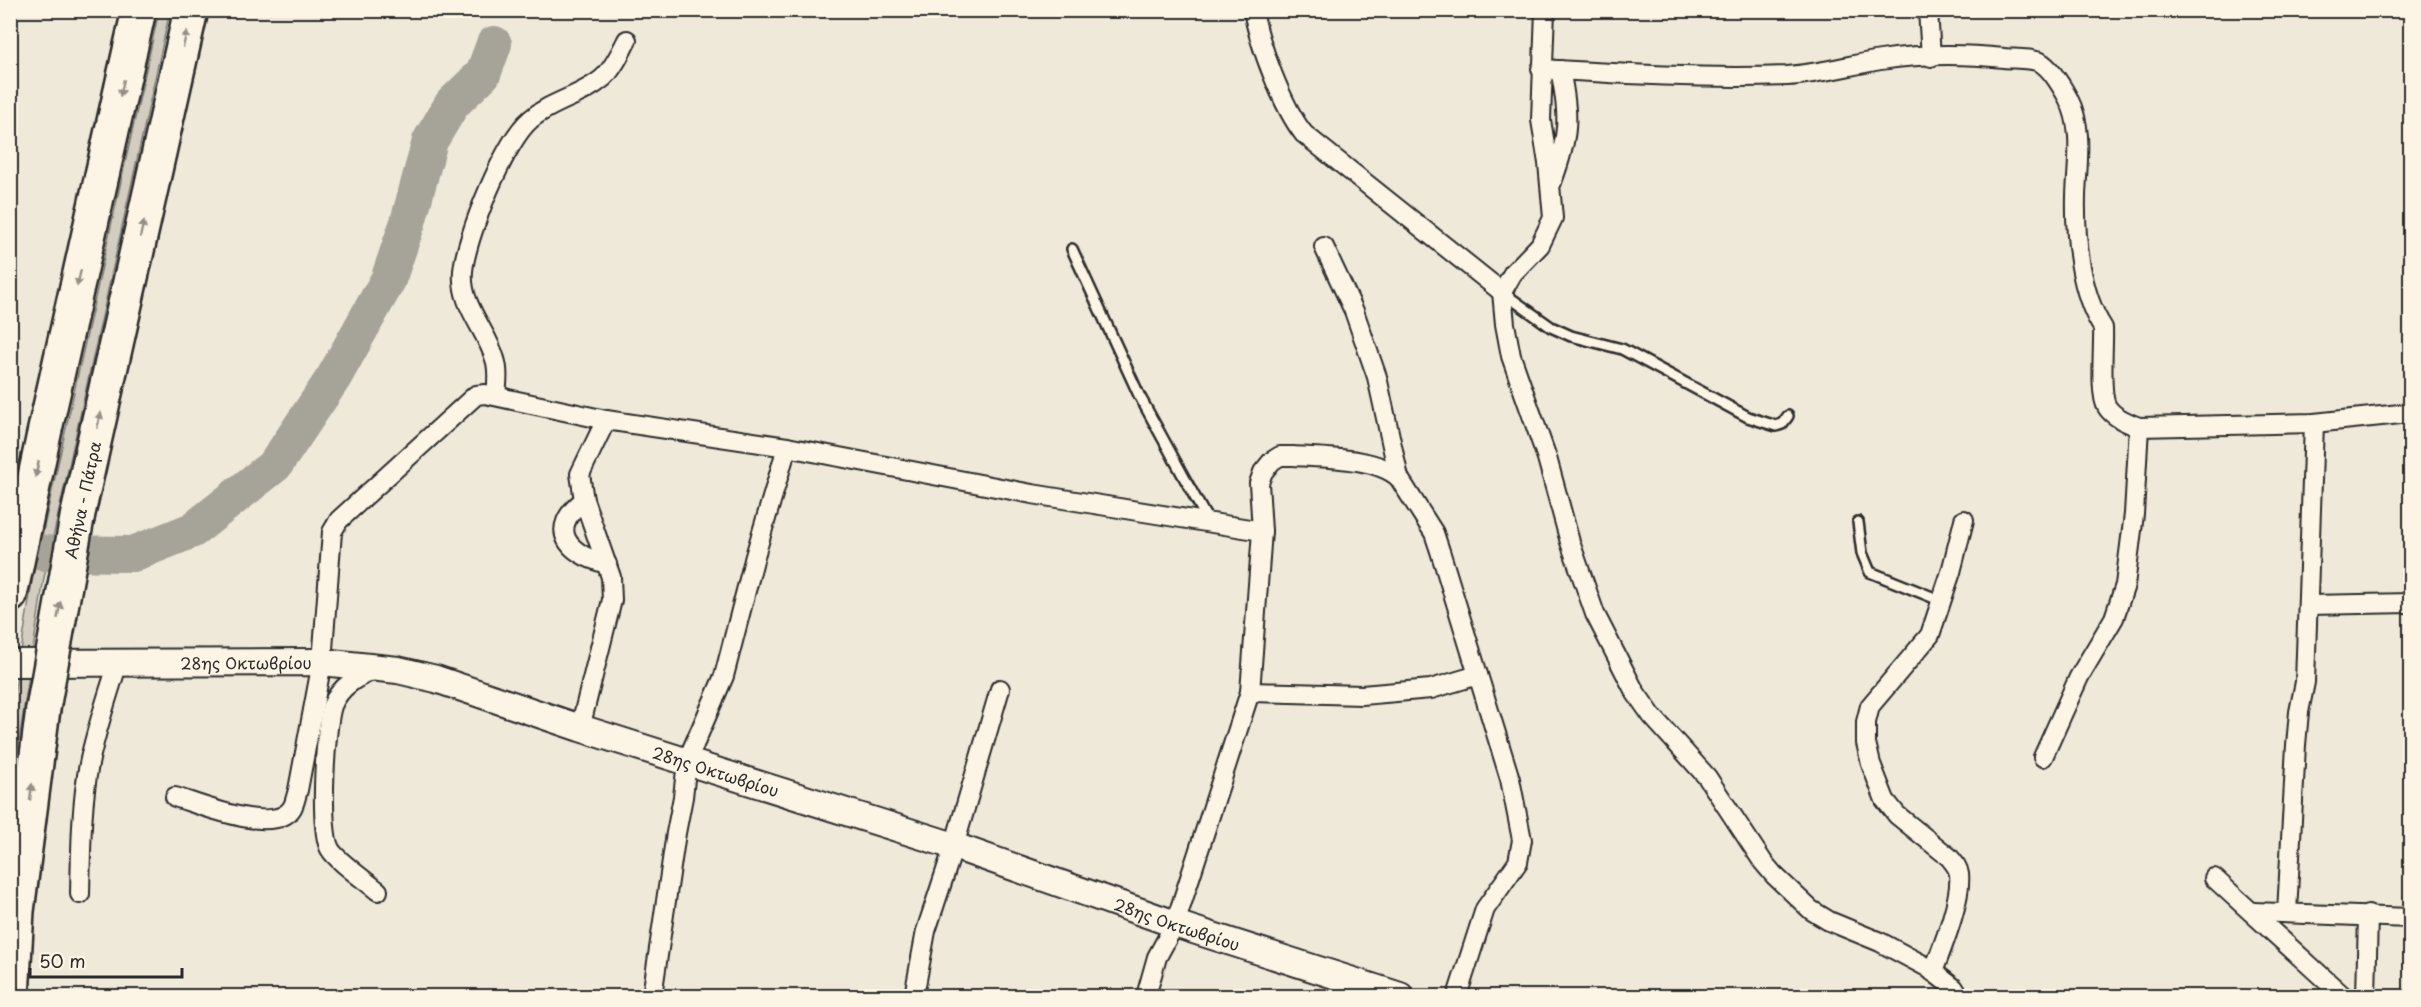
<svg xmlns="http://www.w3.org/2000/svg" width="2421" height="1007" font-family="'Playpen Sans',sans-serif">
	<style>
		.green { fill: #d2cdc0; stroke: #7e7c76; stroke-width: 1.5 }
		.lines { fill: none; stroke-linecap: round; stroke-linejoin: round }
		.river { stroke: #a6a399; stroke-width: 36 }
		.lane-casing { stroke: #2b2b2b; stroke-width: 14 }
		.street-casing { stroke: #2b2b2b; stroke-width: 22 }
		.secondary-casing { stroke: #2b2b2b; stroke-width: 30 }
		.highway-casing { stroke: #2b2b2b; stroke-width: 38 }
		.lane { stroke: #fcf5e5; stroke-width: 9 }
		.street { stroke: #fcf5e5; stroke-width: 18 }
		.secondary { stroke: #fcf5e5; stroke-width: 26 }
		.highway { stroke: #fcf5e5; stroke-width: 33 }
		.highway-bridge-casing { stroke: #2b2b2b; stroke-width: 38; stroke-linecap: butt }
		.highway-bridge { stroke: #fcf5e5; stroke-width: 33 }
		.oneway { fill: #949088 }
		.labels { text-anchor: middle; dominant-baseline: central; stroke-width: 5; stroke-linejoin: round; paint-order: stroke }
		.street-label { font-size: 16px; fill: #2b2b2b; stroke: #fcf5e5 }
	</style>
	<rect width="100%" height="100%" fill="#efe9da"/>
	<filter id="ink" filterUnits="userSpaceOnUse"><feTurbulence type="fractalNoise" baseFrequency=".0167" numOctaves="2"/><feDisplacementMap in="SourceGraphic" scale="12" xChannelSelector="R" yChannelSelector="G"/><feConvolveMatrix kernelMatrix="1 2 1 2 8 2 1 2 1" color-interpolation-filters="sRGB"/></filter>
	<g filter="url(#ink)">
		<path class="green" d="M 159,11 L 170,11 L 44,578 L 11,792 L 11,714 L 33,576 Z"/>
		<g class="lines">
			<path class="river" d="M 10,547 L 45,553 L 133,554 L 193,530 L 275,465 L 334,377 L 388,280 L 408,222 L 430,141 L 452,104 L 483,74 L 494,44"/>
			<g class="lane-casing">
				<g id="lane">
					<path d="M 1072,249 L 1139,395 L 1208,521"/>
					<path d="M 1502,292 L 1551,327 L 1571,336 L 1622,349 L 1748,417 L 1776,426 L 1782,424 L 1788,416"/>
					<path d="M 1858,522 L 1862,553 L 1870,572 L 1942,601"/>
				</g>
			</g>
			<g class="street-casing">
				<g id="street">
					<path d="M 1253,10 C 1259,44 1283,108 1304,134 L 1502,292"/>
					<path d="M 1545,10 L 1541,120 L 1548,163 L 1553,218 L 1540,245 L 1513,273 L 1502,292 L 1505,324 L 1511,356 L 1547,458 L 1570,542 L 1595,614 L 1635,692 L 1652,716 L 1707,777 L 1763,862 L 1774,875 L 1811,910 L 1829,921 L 1880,942 L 1927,967 L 1954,988 L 1959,996"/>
					<path d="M 1928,10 L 1931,57"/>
					<path d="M 1541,69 C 1623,74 1705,79 1787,76 C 1819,74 1850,65 1881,60 C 1920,54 1965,54 2004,58 C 2014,59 2030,58 2040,62 C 2051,68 2062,87 2068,98 C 2084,129 2077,163 2076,196 C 2075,237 2080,293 2103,328 C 2104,346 2099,394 2107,407 C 2113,417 2128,423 2139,427 L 2314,423 L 2410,413"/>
					<path d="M 1552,182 C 1569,137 1570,117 1560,70"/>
					<path d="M 1324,247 L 1354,311 L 1377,377 L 1399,478"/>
					<path d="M 496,396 C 497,384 499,371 495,359 C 486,328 460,306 463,271 C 466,237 505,140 531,119 C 552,101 582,96 603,78 C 613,69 621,52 627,40"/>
					<path d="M 584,500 C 546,530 568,554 607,564"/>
					<path d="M 2309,605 L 2410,603"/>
					<path d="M 377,669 C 358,676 340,686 332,706 C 325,728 319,830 330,849 C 336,860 366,881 378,891"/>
					<path d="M 1250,692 L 1362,695 L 1431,689 L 1478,675"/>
					<path d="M 580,728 L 612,600 L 611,577 L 584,500 L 580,474 L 606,420"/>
					<path d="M 2043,757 L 2079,677 L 2114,618 L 2125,585 L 2134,514 L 2139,427"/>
					<path d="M 175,797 C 199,804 275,836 292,808 C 295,803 296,796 298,790 L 322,662 L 332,532 L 339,520 L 476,395 L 485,394 L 606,420 L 787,447 L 1032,494 L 1262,531"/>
					<path d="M 2214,878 L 2343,996"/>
					<path d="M 80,894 C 81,851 81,806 89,764 C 96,729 108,696 118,662"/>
					<path d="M 2253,912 L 2410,918"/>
					<path d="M 2287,913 L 2296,745 L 2299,712 L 2305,682 L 2314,423"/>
					<path d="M 1933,972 C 1942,948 1962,899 1959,874 C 1958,867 1954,863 1949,857 L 1897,815 L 1885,800 L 1871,764 L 1866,743 L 1866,722 L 1870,706 L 1930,635 L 1951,572 L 1964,520"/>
					<path d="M 652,996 L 676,833 L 683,797 L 687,761 L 724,676 L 755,556 L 787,447"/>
					<path d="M 914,996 L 926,931 L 954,846 L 1000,689"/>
					<path d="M 1146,996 L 1157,957 L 1175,924 L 1250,692 L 1262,531 L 1259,483 L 1263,472 L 1272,461 L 1280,456 L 1293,456 C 1323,458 1377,457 1399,478 L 1434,533 L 1440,551 L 1510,779 L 1522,840 L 1518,862 L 1485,909 L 1457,996"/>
					<path d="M 2366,996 L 2368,915"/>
				</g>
			</g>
			<g class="secondary-casing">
				<g id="secondary">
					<path id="s1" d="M 10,663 L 322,662 L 398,670 L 436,679 L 580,728 L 954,846 L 1175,924 L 1400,996"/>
				</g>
			</g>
			<g class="highway-casing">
				<g id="highway">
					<path d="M 77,518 L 191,10"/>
					<path d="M 10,595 L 44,434 L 139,10"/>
					<path d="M 12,996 L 17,911 L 43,709"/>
				</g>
			</g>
			<use href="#lane" class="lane"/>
			<use href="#street" class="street"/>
			<use href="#secondary" class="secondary"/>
			<use href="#highway" class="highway"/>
			<g class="highway-bridge-casing">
				<path id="highway-bridge" d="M 43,709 L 77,518"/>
			</g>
			<use href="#highway-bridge" class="highway-bridge"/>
		</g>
		<defs><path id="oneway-solid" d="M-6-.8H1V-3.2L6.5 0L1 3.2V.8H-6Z" transform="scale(1.5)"/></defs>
		<g class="oneway">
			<use href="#oneway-solid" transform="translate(185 39) rotate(-77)"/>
			<use href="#oneway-solid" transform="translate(122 88) rotate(103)"/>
			<use href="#oneway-solid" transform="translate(142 229) rotate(-77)"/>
			<use href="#oneway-solid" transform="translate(79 278) rotate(103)"/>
			<use href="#oneway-solid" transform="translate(99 420) rotate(-78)"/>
			<use href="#oneway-solid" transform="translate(37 469) rotate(102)"/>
			<use href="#oneway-solid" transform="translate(59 610) rotate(-80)"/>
			<use href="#oneway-solid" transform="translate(31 792) rotate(-83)"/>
		</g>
	</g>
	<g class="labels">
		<g class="street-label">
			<text transform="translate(82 500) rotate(-78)">Αθήνα - Πάτρα</text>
			<text stroke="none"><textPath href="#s1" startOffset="236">28ης Οκτωβρίου</textPath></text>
			<text stroke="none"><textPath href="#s1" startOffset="722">28ης Οκτωβρίου</textPath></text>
			<text stroke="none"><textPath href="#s1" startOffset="1208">28ης Οκτωβρίου</textPath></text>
		</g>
	</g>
	<rect width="2421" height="1007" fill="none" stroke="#fcf5e5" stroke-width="36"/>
	<rect x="18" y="18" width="2385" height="971" fill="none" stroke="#2b2b2b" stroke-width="2" filter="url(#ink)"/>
	<path d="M30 968v9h152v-9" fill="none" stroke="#2b2b2b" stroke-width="3"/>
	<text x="39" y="968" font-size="18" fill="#2b2b2b" stroke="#fcf5e5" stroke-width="4.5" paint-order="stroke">50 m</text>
</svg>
